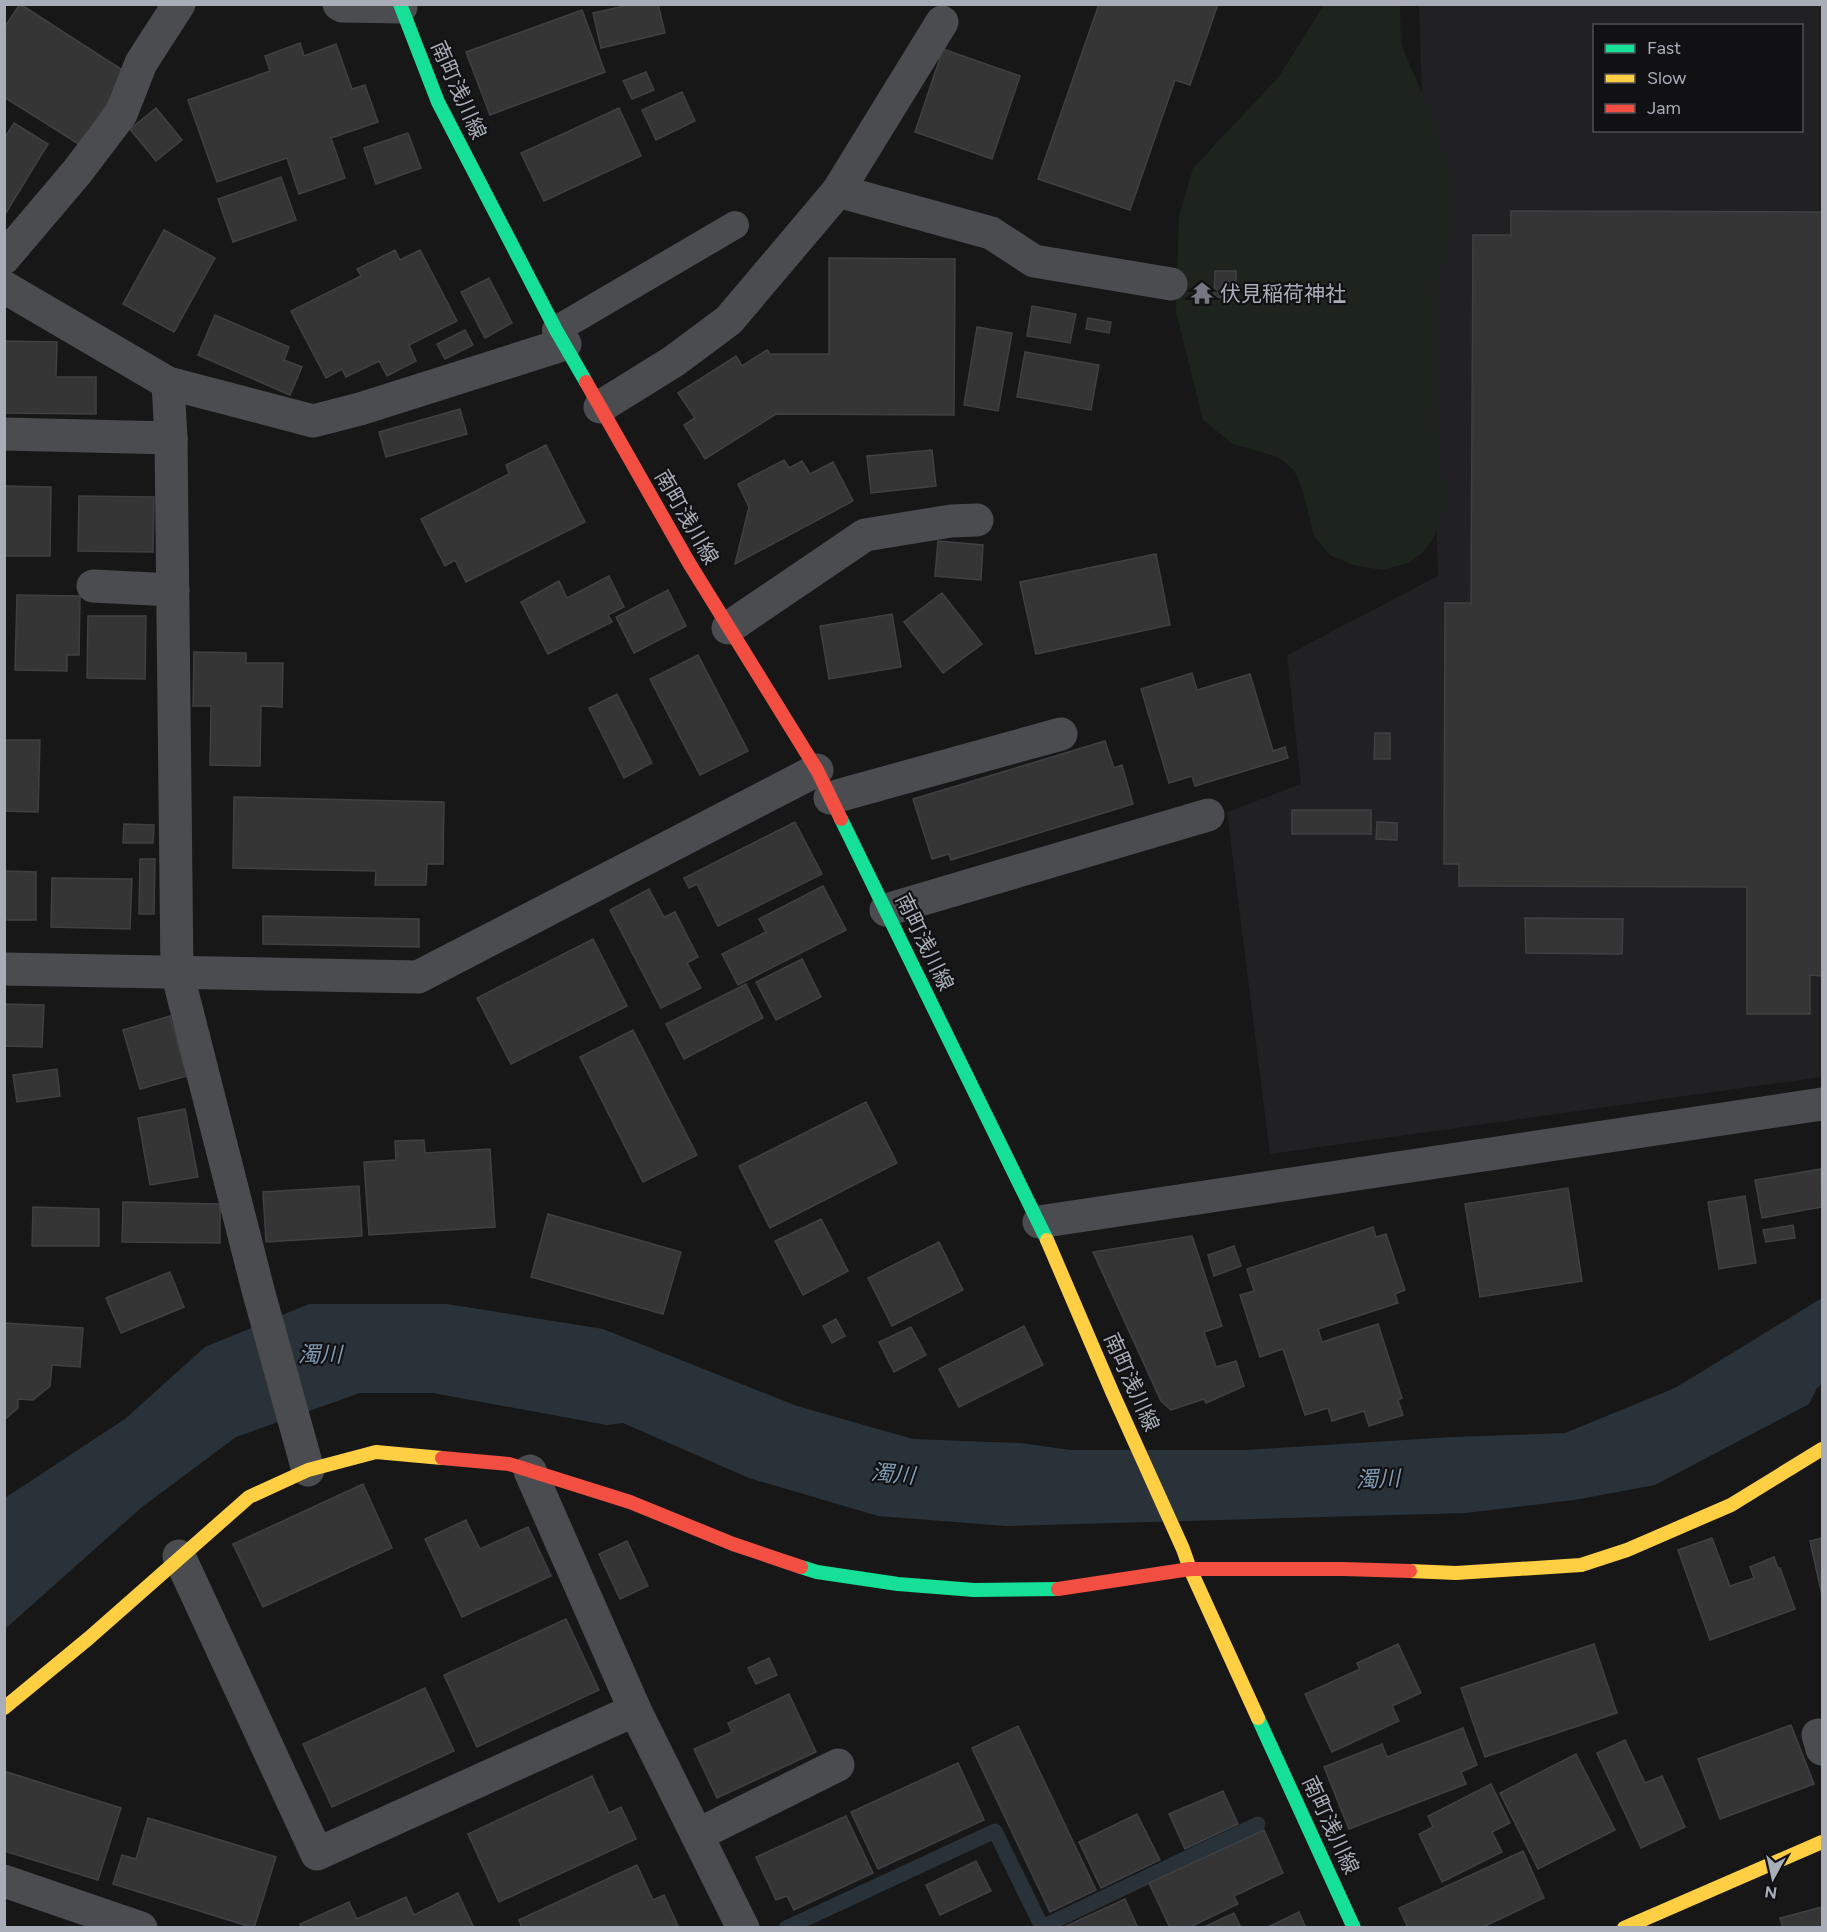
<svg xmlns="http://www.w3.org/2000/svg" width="1827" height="1932" font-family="Figtree,'Noto Sans JP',sans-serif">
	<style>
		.built { fill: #212123; fill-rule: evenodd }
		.green { fill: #1d241e }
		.water { fill: #2a3239 }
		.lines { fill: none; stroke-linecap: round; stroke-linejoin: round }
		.stream { stroke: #2a3239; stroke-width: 15 }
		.building { fill: #353536; stroke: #3f4043; stroke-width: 1.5 }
		.lane { stroke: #4b4c50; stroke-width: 28 }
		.street { stroke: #4b4c50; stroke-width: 33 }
		.fast { stroke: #16e098; stroke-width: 14 }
		.slow { stroke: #ffcf43; stroke-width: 14 }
		.jam { stroke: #f24e42; stroke-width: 14 }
		.labels { text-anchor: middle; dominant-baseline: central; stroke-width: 4.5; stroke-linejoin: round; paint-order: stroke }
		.street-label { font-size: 21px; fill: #a8adb8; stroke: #111113 }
		.poi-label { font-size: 21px; fill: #a8adb8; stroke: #111113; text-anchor: start }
		.water-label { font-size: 22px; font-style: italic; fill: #7f9bb3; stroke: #111113 }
	</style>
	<rect width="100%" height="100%" fill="#171717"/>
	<path class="built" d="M 1419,5 L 1822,5 L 1822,1077 L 1270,1154 L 1227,812 L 1301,784 L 1287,655 L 1438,576 ZM 1594,26 L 1802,26 L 1802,130 L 1594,130 Z"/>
	<path class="green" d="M 1324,5 L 1400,5 L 1401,44 L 1429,110 L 1448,168 L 1452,221 L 1440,271 L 1435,311 L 1433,357 L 1444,502 L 1439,527 L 1431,542 L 1422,553 L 1408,563 L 1382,570 L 1353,565 L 1330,555 L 1314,536 L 1303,492 L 1294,470 L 1278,457 L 1233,444 L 1203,420 L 1176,312 L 1179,217 L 1193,168 L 1278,78 Z"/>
	<path class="water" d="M 1822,1298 L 1822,1384 L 1817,1388 L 1809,1404 L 1655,1485 L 1574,1500 L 1466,1513 L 1006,1526 L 878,1516 L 749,1478 L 623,1423 L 607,1425 L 433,1393 L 360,1393 L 236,1437 L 142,1507 L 5,1629 L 5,1498 L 125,1419 L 205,1347 L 309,1304 L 447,1304 L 603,1329 L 797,1406 L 913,1439 L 1021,1443 L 1070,1450 L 1245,1450 L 1452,1437 L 1565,1433 L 1675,1388 Z"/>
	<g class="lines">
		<path class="stream" d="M 786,1928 L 995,1831 L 1042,1927 L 1258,1824"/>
	</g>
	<g class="building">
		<path d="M 20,4 L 127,73 L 80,145 L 4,97 L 4,28 Z"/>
		<path d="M 633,4 L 658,4 L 665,33 L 601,48 L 593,13 Z"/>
		<path d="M 1099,4 L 1218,4 L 1190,85 L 1175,80 L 1130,210 L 1038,179 Z"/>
		<path d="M 582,10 L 605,72 L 490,115 L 466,52 Z"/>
		<path d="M 300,43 L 304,56 L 336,44 L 352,89 L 365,85 L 378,122 L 331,138 L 345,178 L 299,194 L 287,158 L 217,182 L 188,100 L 270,71 L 265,56 Z"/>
		<path d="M 943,49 L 1020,76 L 992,159 L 915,132 Z"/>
		<path d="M 646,72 L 654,90 L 632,99 L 623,81 Z"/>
		<path d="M 682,92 L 695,121 L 656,140 L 642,110 Z"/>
		<path d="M 156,108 L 182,140 L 156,161 L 130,129 Z"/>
		<path d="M 619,108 L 641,156 L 544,201 L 521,153 Z"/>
		<path d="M 14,123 L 48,144 L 4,216 L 4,139 Z"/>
		<path d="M 408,133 L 421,168 L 376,184 L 364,148 Z"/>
		<path d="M 281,177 L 296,220 L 233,242 L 218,199 Z"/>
		<path d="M 1511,211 L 1822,212 L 1822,976 L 1810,975 L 1810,1014 L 1747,1014 L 1747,887 L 1459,886 L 1459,864 L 1444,864 L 1445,603 L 1471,603 L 1473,235 L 1511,235 Z"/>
		<path d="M 164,230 L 215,258 L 174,332 L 123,304 Z"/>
		<path d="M 395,250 L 400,260 L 420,250 L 457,321 L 409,345 L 416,361 L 387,376 L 379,361 L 346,377 L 342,369 L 326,378 L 291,311 L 361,276 L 357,269 Z"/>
		<path d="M 829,258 L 955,259 L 954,415 L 776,414 L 705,459 L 684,425 L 695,418 L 678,393 L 736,356 L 742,366 L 767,350 L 770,354 L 829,354 Z"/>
		<path d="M 1215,271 L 1236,271 L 1236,297 L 1214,297 Z"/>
		<path d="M 489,278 L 512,323 L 485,338 L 461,292 Z"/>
		<path d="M 1032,306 L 1076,314 L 1070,343 L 1027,336 Z"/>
		<path d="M 215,315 L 289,347 L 284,360 L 302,367 L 290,395 L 198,355 Z"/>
		<path d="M 1088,318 L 1111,322 L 1109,333 L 1086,329 Z"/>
		<path d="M 977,327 L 1012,333 L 998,411 L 964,405 Z"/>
		<path d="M 465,330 L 473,345 L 445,359 L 437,344 Z"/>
		<path d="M 4,341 L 57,342 L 56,377 L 96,377 L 96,414 L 4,413 Z"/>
		<path d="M 1025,352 L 1099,365 L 1091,410 L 1017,397 Z"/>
		<path d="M 460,409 L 467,434 L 386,457 L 379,432 Z"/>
		<path d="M 546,445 L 585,522 L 466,582 L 455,560 L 445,566 L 421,519 L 509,474 L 506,465 Z"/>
		<path d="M 932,450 L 936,486 L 871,493 L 867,456 Z"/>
		<path d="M 784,460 L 789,468 L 802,461 L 810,474 L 833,462 L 853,501 L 735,564 L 749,507 L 738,484 Z"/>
		<path d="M 4,486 L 51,487 L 50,556 L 4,556 Z"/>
		<path d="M 79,496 L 154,497 L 153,552 L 78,551 Z"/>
		<path d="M 938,541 L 983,545 L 981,580 L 935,576 Z"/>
		<path d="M 1156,554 L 1170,625 L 1036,654 L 1020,582 Z"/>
		<path d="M 609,576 L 624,607 L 608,615 L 612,622 L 548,654 L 521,602 L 559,581 L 567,598 Z"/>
		<path d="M 668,590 L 686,626 L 634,653 L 616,617 Z"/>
		<path d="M 942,593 L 982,644 L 943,673 L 904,622 Z"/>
		<path d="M 17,595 L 80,596 L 79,655 L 67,655 L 67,671 L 15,670 Z"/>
		<path d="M 892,614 L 901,667 L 829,679 L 820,626 Z"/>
		<path d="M 88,616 L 146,616 L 145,679 L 87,678 Z"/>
		<path d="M 194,652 L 246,653 L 246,663 L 283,663 L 282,707 L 261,706 L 260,766 L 210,765 L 211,706 L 193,706 Z"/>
		<path d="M 698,655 L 748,751 L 700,775 L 650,679 Z"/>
		<path d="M 1192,673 L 1197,690 L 1250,674 L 1273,751 L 1285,747 L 1288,758 L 1195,786 L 1192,776 L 1169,783 L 1141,689 Z"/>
		<path d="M 617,694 L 652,763 L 624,778 L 589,708 Z"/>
		<path d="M 1375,733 L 1390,733 L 1390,759 L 1374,759 Z"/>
		<path d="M 4,740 L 40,740 L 38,812 L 4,811 Z"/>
		<path d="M 1105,741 L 1114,768 L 1122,765 L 1133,804 L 951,860 L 949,854 L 932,859 L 913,799 Z"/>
		<path d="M 234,797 L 444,802 L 443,864 L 427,864 L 426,885 L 375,885 L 376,871 L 233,868 Z"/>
		<rect x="1292" y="810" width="79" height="24"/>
		<path d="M 795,822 L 822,874 L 718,926 L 697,884 L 689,888 L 684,878 Z"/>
		<path d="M 1377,822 L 1397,823 L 1397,840 L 1376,839 Z"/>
		<path d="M 124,824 L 154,825 L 153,843 L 123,843 Z"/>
		<path d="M 140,859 L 155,859 L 154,914 L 139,914 Z"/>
		<path d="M 4,871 L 36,872 L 36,920 L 4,920 Z"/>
		<path d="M 52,878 L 132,879 L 130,929 L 51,927 Z"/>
		<path d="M 823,886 L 846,930 L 738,985 L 722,954 L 766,932 L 759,919 Z"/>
		<path d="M 649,889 L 664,917 L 675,912 L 698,957 L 687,963 L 701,988 L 661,1008 L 610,910 Z"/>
		<path d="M 263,916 L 419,919 L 419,947 L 263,944 Z"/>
		<path d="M 1525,918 L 1623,919 L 1622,954 L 1526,953 Z"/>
		<path d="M 593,939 L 627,1006 L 511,1064 L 477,998 Z"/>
		<path d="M 802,959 L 821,997 L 776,1020 L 756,982 Z"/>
		<path d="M 746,984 L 763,1018 L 684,1059 L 666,1024 Z"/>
		<path d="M 4,1004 L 44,1005 L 42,1047 L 4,1046 Z"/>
		<path d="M 170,1016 L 187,1076 L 140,1089 L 123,1030 Z"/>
		<path d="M 633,1030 L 697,1155 L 643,1182 L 580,1057 Z"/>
		<path d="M 57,1069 L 60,1096 L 17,1102 L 13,1075 Z"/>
		<path d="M 866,1102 L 897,1163 L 770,1228 L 739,1166 Z"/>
		<path d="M 185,1109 L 198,1177 L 150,1185 L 138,1118 Z"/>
		<path d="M 424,1140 L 425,1153 L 490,1149 L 495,1227 L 369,1235 L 364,1162 L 396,1160 L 395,1141 Z"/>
		<path d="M 1821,1169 L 1822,1207 L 1762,1218 L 1755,1180 Z"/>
		<path d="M 359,1186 L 362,1236 L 266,1242 L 263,1192 Z"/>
		<path d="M 1568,1188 L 1582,1281 L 1480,1297 L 1465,1204 Z"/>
		<path d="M 1745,1196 L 1756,1263 L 1719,1269 L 1708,1202 Z"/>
		<path d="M 123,1202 L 220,1204 L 220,1243 L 122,1242 Z"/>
		<path d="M 33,1207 L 99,1209 L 99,1246 L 32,1246 Z"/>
		<path d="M 548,1214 L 681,1252 L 663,1314 L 531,1277 Z"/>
		<path d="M 821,1219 L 848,1271 L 803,1295 L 775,1241 Z"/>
		<path d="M 1793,1225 L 1795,1238 L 1766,1242 L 1763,1230 Z"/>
		<path d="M 1373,1227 L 1376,1237 L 1386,1234 L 1405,1290 L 1395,1294 L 1398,1303 L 1318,1329 L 1322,1342 L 1378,1324 L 1402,1398 L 1398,1400 L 1403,1415 L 1369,1426 L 1364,1411 L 1332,1421 L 1328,1408 L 1305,1415 L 1283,1349 L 1260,1357 L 1240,1295 L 1254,1291 L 1247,1269 Z"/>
		<path d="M 1192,1236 L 1222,1326 L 1204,1332 L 1216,1367 L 1236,1361 L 1244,1386 L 1206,1403 L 1204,1399 L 1171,1410 L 1161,1401 L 1093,1252 Z"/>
		<path d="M 939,1242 L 963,1290 L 892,1326 L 868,1278 Z"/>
		<path d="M 1234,1246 L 1241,1266 L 1214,1276 L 1208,1255 Z"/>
		<path d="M 170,1272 L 184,1307 L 121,1333 L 106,1298 Z"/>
		<path d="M 836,1319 L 845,1336 L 832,1343 L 823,1326 Z"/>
		<path d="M 4,1323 L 83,1328 L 80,1367 L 52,1365 L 50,1386 L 33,1400 L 18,1399 L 18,1408 L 4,1420 Z"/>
		<path d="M 1024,1326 L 1043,1365 L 959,1407 L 939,1369 Z"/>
		<path d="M 911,1327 L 926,1355 L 894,1372 L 879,1342 Z"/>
		<path d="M 363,1484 L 392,1548 L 263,1607 L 233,1544 Z"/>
		<path d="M 466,1520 L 480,1549 L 528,1527 L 551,1576 L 462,1617 L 425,1539 Z"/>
		<path d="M 1712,1538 L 1730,1586 L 1754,1578 L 1750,1567 L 1774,1557 L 1778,1568 L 1780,1568 L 1795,1609 L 1710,1640 L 1678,1550 Z"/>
		<path d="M 1822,1538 L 1822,1595 L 1810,1541 Z"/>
		<path d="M 627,1541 L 648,1586 L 620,1599 L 599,1554 Z"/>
		<path d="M 566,1619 L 599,1690 L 477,1747 L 444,1675 Z"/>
		<path d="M 1398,1644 L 1421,1693 L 1392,1706 L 1399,1721 L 1332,1752 L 1305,1694 L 1360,1669 L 1357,1663 Z"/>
		<path d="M 1594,1644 L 1617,1713 L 1485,1757 L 1461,1688 Z"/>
		<path d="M 769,1658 L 777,1675 L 756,1684 L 748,1668 Z"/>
		<path d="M 425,1688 L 454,1751 L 332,1807 L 303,1744 Z"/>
		<path d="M 789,1694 L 816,1752 L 717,1798 L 694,1749 L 732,1732 L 728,1723 Z"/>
		<path d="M 1791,1725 L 1814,1784 L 1720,1819 L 1698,1759 Z"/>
		<path d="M 1018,1726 L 1096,1890 L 1050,1912 L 972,1748 Z"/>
		<path d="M 1463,1728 L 1477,1765 L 1461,1772 L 1466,1784 L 1349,1829 L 1324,1767 L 1382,1744 L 1387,1757 Z"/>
		<path d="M 1625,1740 L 1645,1783 L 1662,1776 L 1685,1827 L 1641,1848 L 1597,1753 Z"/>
		<path d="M 1576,1754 L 1615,1830 L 1538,1869 L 1500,1793 Z"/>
		<path d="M 958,1763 L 984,1820 L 878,1869 L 851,1812 Z"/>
		<path d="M 4,1771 L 121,1808 L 98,1880 L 4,1851 Z"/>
		<path d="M 592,1776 L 609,1813 L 621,1807 L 636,1839 L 499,1902 L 468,1834 Z"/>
		<path d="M 1491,1784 L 1510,1823 L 1492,1832 L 1502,1852 L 1442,1882 L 1419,1834 L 1433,1827 L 1428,1816 Z"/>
		<path d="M 1223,1791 L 1238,1824 L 1185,1849 L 1169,1814 Z"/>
		<path d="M 1137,1814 L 1160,1860 L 1101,1888 L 1079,1842 Z"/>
		<path d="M 846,1816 L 873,1873 L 794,1910 L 787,1896 L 776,1900 L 756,1857 Z"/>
		<path d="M 148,1818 L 276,1857 L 254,1928 L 113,1884 L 122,1855 L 136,1859 Z"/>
		<path d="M 1264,1830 L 1283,1873 L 1234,1896 L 1238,1904 L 1188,1928 L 1170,1928 L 1149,1883 Z"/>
		<path d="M 1523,1851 L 1544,1898 L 1481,1928 L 1408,1928 L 1399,1908 Z"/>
		<path d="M 976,1861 L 991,1891 L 940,1915 L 926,1885 Z"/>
		<path d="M 637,1865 L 653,1900 L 664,1895 L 679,1928 L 522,1928 L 519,1920 Z"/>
		<path d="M 458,1893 L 474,1928 L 302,1928 L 300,1924 L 349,1902 L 357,1919 L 406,1897 L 414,1915 Z"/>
		<path d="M 1125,1899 L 1138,1928 L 1062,1928 Z"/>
		<path d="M 1822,1907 L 1822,1928 L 1783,1928 L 1780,1918 Z"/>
		<path d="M 1299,1912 L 1306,1928 L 1266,1928 Z"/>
		<path d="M 1234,1913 L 1241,1928 L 1202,1928 Z"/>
	</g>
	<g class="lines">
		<path class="lane" d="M 556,330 L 735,225"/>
		<g class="street">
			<path d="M 339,4 L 342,6 L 401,7"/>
			<path d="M 838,191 L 991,233 L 1034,261 L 1171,284"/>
			<path d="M 4,258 L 77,172 L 121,114 L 141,63 L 179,4"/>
			<path d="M 4,287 L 168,383 L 313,421 L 360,409 L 565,344"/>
			<path d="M 168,383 L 171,438 L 177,972 L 258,1290 L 308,1470"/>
			<path d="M 600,407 L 674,361 L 729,320 L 838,191 L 942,22"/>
			<path d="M 4,434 L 171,438"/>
			<path d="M 93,586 L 173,590"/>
			<path d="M 728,628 L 865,535 L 951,521 L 977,520"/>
			<path d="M 830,798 L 1061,734"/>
			<path d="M 886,910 L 1208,815"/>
			<path d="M 4,969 L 418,977 L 817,770"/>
			<path d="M 1039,1222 L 1822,1104"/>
			<path d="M 530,1471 L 635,1710 L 743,1928"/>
			<path d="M 179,1556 L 317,1854 L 635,1710"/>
			<path d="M 1818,1735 L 1822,1749"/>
			<path d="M 697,1835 L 838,1765"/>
			<path d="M 4,1881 L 141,1928"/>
		</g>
		<g class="fast">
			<path d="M 400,4 L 438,102 L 556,330 L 586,382"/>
			<path d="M 841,819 L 1047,1240"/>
			<path d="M 801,1567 L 817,1572 L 898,1584 L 974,1590 L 1058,1589"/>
			<path d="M 1258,1718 L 1354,1928"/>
		</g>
		<g class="slow">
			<path d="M 1047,1240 L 1113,1394 L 1183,1549 L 1190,1569 L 1258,1718"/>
			<path d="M 1410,1571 L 1456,1573 L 1581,1565 L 1627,1550 L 1731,1505 L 1822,1449"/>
			<path d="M 4,1708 L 89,1638 L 249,1497 L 308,1470 L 376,1452 L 442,1458"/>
			<path d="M 1624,1928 L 1822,1842"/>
		</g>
		<g class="jam">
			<path d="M 586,382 L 689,563 L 817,770 L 841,819"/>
			<path d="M 442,1458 L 509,1464 L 630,1502 L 733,1544 L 801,1567"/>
			<path d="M 1058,1589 L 1190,1569 L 1343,1569 L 1410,1571"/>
		</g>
	</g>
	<defs>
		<g id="temple-bare" transform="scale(1.8)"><path d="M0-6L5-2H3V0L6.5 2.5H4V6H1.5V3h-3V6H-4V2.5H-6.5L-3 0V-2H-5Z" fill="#757880" stroke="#111113" stroke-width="2.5" paint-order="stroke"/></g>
	</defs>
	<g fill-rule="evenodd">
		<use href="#temple-bare" x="1202" y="293"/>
	</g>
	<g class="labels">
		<g class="street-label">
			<text transform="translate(459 90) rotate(66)">南町浅川線</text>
			<text transform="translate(687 517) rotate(60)">南町浅川線</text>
			<text transform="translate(925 942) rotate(64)">南町浅川線</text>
			<text transform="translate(1132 1382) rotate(66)">南町浅川線</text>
			<text transform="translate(1331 1825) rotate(65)">南町浅川線</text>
		</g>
		<g class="poi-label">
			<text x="1220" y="293">伏見稲荷神社</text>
		</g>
		<g class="water-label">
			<text x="320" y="1354">濁川</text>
			<text transform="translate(893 1474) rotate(5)">濁川</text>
			<text transform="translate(1378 1479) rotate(-2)">濁川</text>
		</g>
	</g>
	<rect width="1827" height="1932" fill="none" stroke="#a8adb8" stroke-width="12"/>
	<rect x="1593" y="24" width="210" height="108" fill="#111113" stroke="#4d4f55" stroke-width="1.5"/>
	<rect x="1605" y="44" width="30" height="9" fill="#16e098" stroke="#4d4f55" stroke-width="1.5"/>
	<text x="1647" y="54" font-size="18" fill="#a8adb8">Fast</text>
	<rect x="1605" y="74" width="30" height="9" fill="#ffcf43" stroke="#4d4f55" stroke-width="1.5"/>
	<text x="1647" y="84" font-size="18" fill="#a8adb8">Slow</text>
	<rect x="1605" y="104" width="30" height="9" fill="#f24e42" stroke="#4d4f55" stroke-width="1.5"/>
	<text x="1647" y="114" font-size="18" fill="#a8adb8">Jam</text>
	<g transform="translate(1773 1878) rotate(188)" stroke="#111113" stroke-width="4.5" paint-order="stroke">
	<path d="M0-4.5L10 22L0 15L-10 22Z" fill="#a8adb8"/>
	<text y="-9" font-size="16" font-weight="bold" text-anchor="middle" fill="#a8adb8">N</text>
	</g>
</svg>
